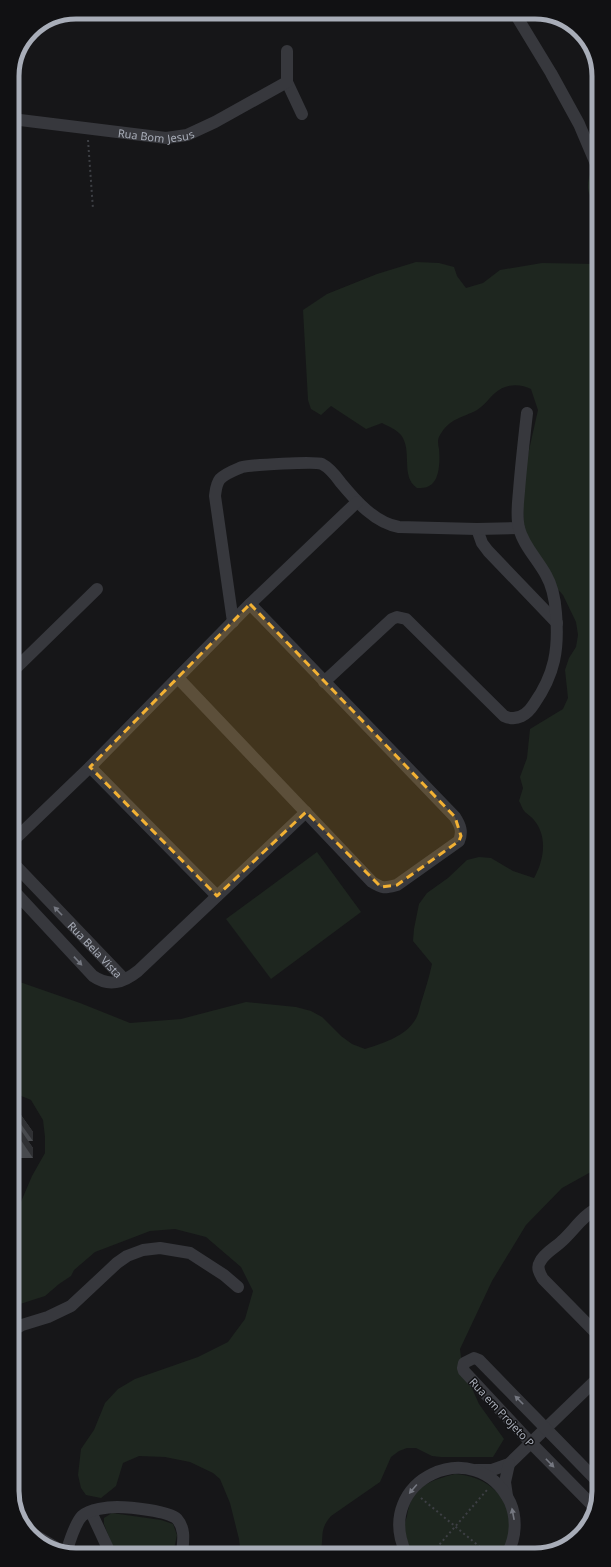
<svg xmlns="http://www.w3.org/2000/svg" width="611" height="1567" font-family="'Noto Sans',sans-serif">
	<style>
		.green { fill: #1e261f }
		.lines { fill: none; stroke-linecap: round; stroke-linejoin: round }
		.path { stroke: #3d3f44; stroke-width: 2; stroke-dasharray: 2 3; stroke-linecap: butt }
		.street { stroke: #37383d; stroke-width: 12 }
		.wall { fill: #47494d }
		.shaded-wall { fill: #2f3033 }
		.building { fill: #525359; stroke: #5f6168 }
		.oneway { fill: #757881 }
		.marked { fill: #f2b134; fill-opacity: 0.2; stroke: #f2b134; stroke-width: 3; stroke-dasharray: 8 5; stroke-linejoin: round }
		.labels { text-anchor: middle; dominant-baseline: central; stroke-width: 3; stroke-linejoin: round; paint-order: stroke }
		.street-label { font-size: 11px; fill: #a8adb8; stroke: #111113 }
		.rim { fill: none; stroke: #a8adb8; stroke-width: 5 }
	</style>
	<rect width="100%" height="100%" fill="#161618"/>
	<g class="green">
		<path d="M 596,164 L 596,207 C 585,189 587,186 592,166 Z"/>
		<path d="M 416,262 L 439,263 L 454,267 L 457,276 L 466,288 L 483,283 L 500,270 L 542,263 L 596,264 L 598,1168 L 562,1188 L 526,1225 L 492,1281 L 460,1349 L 462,1366 L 479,1404 L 504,1439 L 493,1457 L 441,1457 L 432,1456 L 416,1448 L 407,1448 L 399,1451 L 391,1457 L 380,1482 L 331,1516 C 318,1531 325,1537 320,1553 L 241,1554 L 239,1539 L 230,1503 L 220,1479 L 213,1473 L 190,1462 L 165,1457 L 139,1456 L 123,1463 L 116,1486 L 101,1498 L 86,1495 L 81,1488 L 78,1475 L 81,1449 L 94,1430 L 105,1403 L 118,1389 L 135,1379 L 198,1357 L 228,1342 L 245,1319 L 253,1291 L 241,1267 L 206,1237 L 175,1229 L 150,1231 L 95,1252 L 74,1270 L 71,1276 L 59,1284 L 45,1296 L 17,1305 L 15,1304 L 15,1216 L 32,1176 L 45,1153 L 45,1137 L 43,1120 L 31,1100 L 14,1093 L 14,980 L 80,1003 L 130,1023 L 181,1019 L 246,1002 L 296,1007 L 311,1011 L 322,1017 L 341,1036 L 352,1044 L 365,1049 C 381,1044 403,1037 413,1023 C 418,1017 419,1010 421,1003 C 425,990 429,978 432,964 L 413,941 L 414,929 L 419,904 L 427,893 L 448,878 L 467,860 L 479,857 L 491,858 L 513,871 L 534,878 C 544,860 548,837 534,820 C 532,817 528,815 525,812 C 522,809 521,804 519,801 L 523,788 L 520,777 L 527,758 L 530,729 L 563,709 L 568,698 L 565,670 L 569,658 L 576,647 L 578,635 L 576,622 L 563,595 L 553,584 L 530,552 L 524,524 L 522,492 L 525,468 L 538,410 L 531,389 C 520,383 504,384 495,393 C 488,399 485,405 477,410 C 462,418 450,418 440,435 C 437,440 438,444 439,449 C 440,460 440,481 429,486 C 426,488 421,488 417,488 C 400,476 413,451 401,435 C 397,430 388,426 382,423 L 366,429 L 331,406 L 321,415 L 311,409 L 308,400 L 303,310 L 327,294 L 377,274 Z"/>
		<path d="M 317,852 L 361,912 L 271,979 L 226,919 Z"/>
		<path d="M 455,1474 C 488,1476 515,1499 509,1535 C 508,1540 505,1546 503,1552 L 412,1553 C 409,1545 405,1536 404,1528 C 404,1525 406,1520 407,1516 C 412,1486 429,1481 455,1474 Z"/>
		<path d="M 112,1513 L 161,1520 L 173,1524 L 177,1535 L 173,1554 L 116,1555 L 104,1524 L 104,1518 Z"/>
	</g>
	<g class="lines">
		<g class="path">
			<path d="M 88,140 L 93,209"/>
			<path d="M 421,1498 L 486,1552"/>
			<path d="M 433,1552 L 487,1490"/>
		</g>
		<g class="street">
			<path d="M 514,12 L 551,73 L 579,124 L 596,164"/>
			<path d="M 287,82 L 302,114"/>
			<path id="s1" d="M 12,119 L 166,138 L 187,135 L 215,122 L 287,82 L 287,51"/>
			<path d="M 477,529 L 482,543 L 488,551 L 557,623"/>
			<path d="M 233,622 L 215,496 C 216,489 216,484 220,479 C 226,473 235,470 242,467 C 251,465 315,461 322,464 C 330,468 336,476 341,483 C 356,501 375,523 399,527 L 477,529 L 519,528"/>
			<path d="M 13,671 L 97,589"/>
			<path d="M 178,678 L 372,882 C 383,889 385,888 397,885 L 459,841 C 463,831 460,825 455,817 L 250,604"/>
			<path d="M 324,682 L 392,619 L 397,617 L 406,619 L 504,716 C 517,722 527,715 534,704 C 555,674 559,649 556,613 C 555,599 553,587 546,575 C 538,560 523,545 519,528 C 516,516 518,503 519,491 C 521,465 524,439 527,413"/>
			<path d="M 90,767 L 217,896"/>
			<path d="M 14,840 L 90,767 L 250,604 L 357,502"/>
			<path id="s2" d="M 14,864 L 124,979"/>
			<path d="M 14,891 L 93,976 C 109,987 123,983 138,971 L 306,812"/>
			<path d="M 598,1208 C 584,1214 574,1230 562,1241 C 555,1248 544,1253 540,1262 C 536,1268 540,1274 543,1279 L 599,1336"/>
			<path d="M 15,1329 L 22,1325 L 48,1317 L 71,1306 L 117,1263 L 127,1256 L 143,1250 L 160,1248 L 190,1253 L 224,1275 L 238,1287"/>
			<path d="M 476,1470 L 492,1470 L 509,1464 L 599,1377"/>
			<path d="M 507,1496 L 505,1482 L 509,1464"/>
			<path d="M 594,1507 L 531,1443 L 464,1371 L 463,1368 L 464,1363 L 474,1358 L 479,1360 L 599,1483"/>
			<path d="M 91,1512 L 111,1555"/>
			<path d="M 31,1533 L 60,1550"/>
			<path d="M 66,1553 C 69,1543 75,1523 82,1516 C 90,1509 108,1507 117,1507 C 130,1507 169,1511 177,1519 C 186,1529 183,1542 182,1554"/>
			<path d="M 406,1553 C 372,1480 476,1432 510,1502 C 517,1518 516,1537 508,1552"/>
		</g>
	</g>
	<path class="wall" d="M 14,1108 L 16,1108 L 33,1132 L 33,1141 L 28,1141 L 33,1148 L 33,1158 L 15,1158 Z"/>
	<g class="shaded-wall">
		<path d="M 16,1108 L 33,1132 L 33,1141 L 16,1117 Z"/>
		<path d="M 16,1123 L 33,1148 L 33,1158 L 16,1133 Z"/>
	</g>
	<g class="building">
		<rect x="14" y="1108" width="2" height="9"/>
		<rect x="14" y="1123" width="2" height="10"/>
	</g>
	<defs><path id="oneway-solid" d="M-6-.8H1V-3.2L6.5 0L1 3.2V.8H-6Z"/></defs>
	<g class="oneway">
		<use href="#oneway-solid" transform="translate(58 911) rotate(-134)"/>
		<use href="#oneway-solid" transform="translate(78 961) rotate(47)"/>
		<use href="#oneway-solid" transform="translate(519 1400) rotate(-135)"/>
		<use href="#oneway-solid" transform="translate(550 1463) rotate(46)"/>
		<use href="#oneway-solid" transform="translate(413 1489) rotate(130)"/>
		<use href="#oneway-solid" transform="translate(513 1514) rotate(-101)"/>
	</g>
	<path class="marked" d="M 250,604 L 455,817 L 461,836 L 459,841 L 397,885 L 381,887 L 306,812 L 217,896 L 90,767 Z"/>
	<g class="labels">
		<g class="street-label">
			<text stroke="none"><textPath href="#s1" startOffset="145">Rua Bom Jesus</textPath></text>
			<text stroke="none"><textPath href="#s2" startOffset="118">Rua Bela Vista</textPath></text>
			<text transform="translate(502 1412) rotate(47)">Rua em Projeto P</text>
		</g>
	</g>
	<path d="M0 0H611V1567H0ZM76 19H535A57 57 0 0 1 592 76V1491A57 57 0 0 1 535 1548H76A57 57 0 0 1 19 1491V76A57 57 0 0 1 76 19Z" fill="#111113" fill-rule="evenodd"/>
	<path class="rim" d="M76 19H535A57 57 0 0 1 592 76V1491A57 57 0 0 1 535 1548H76A57 57 0 0 1 19 1491V76A57 57 0 0 1 76 19Z"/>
</svg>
